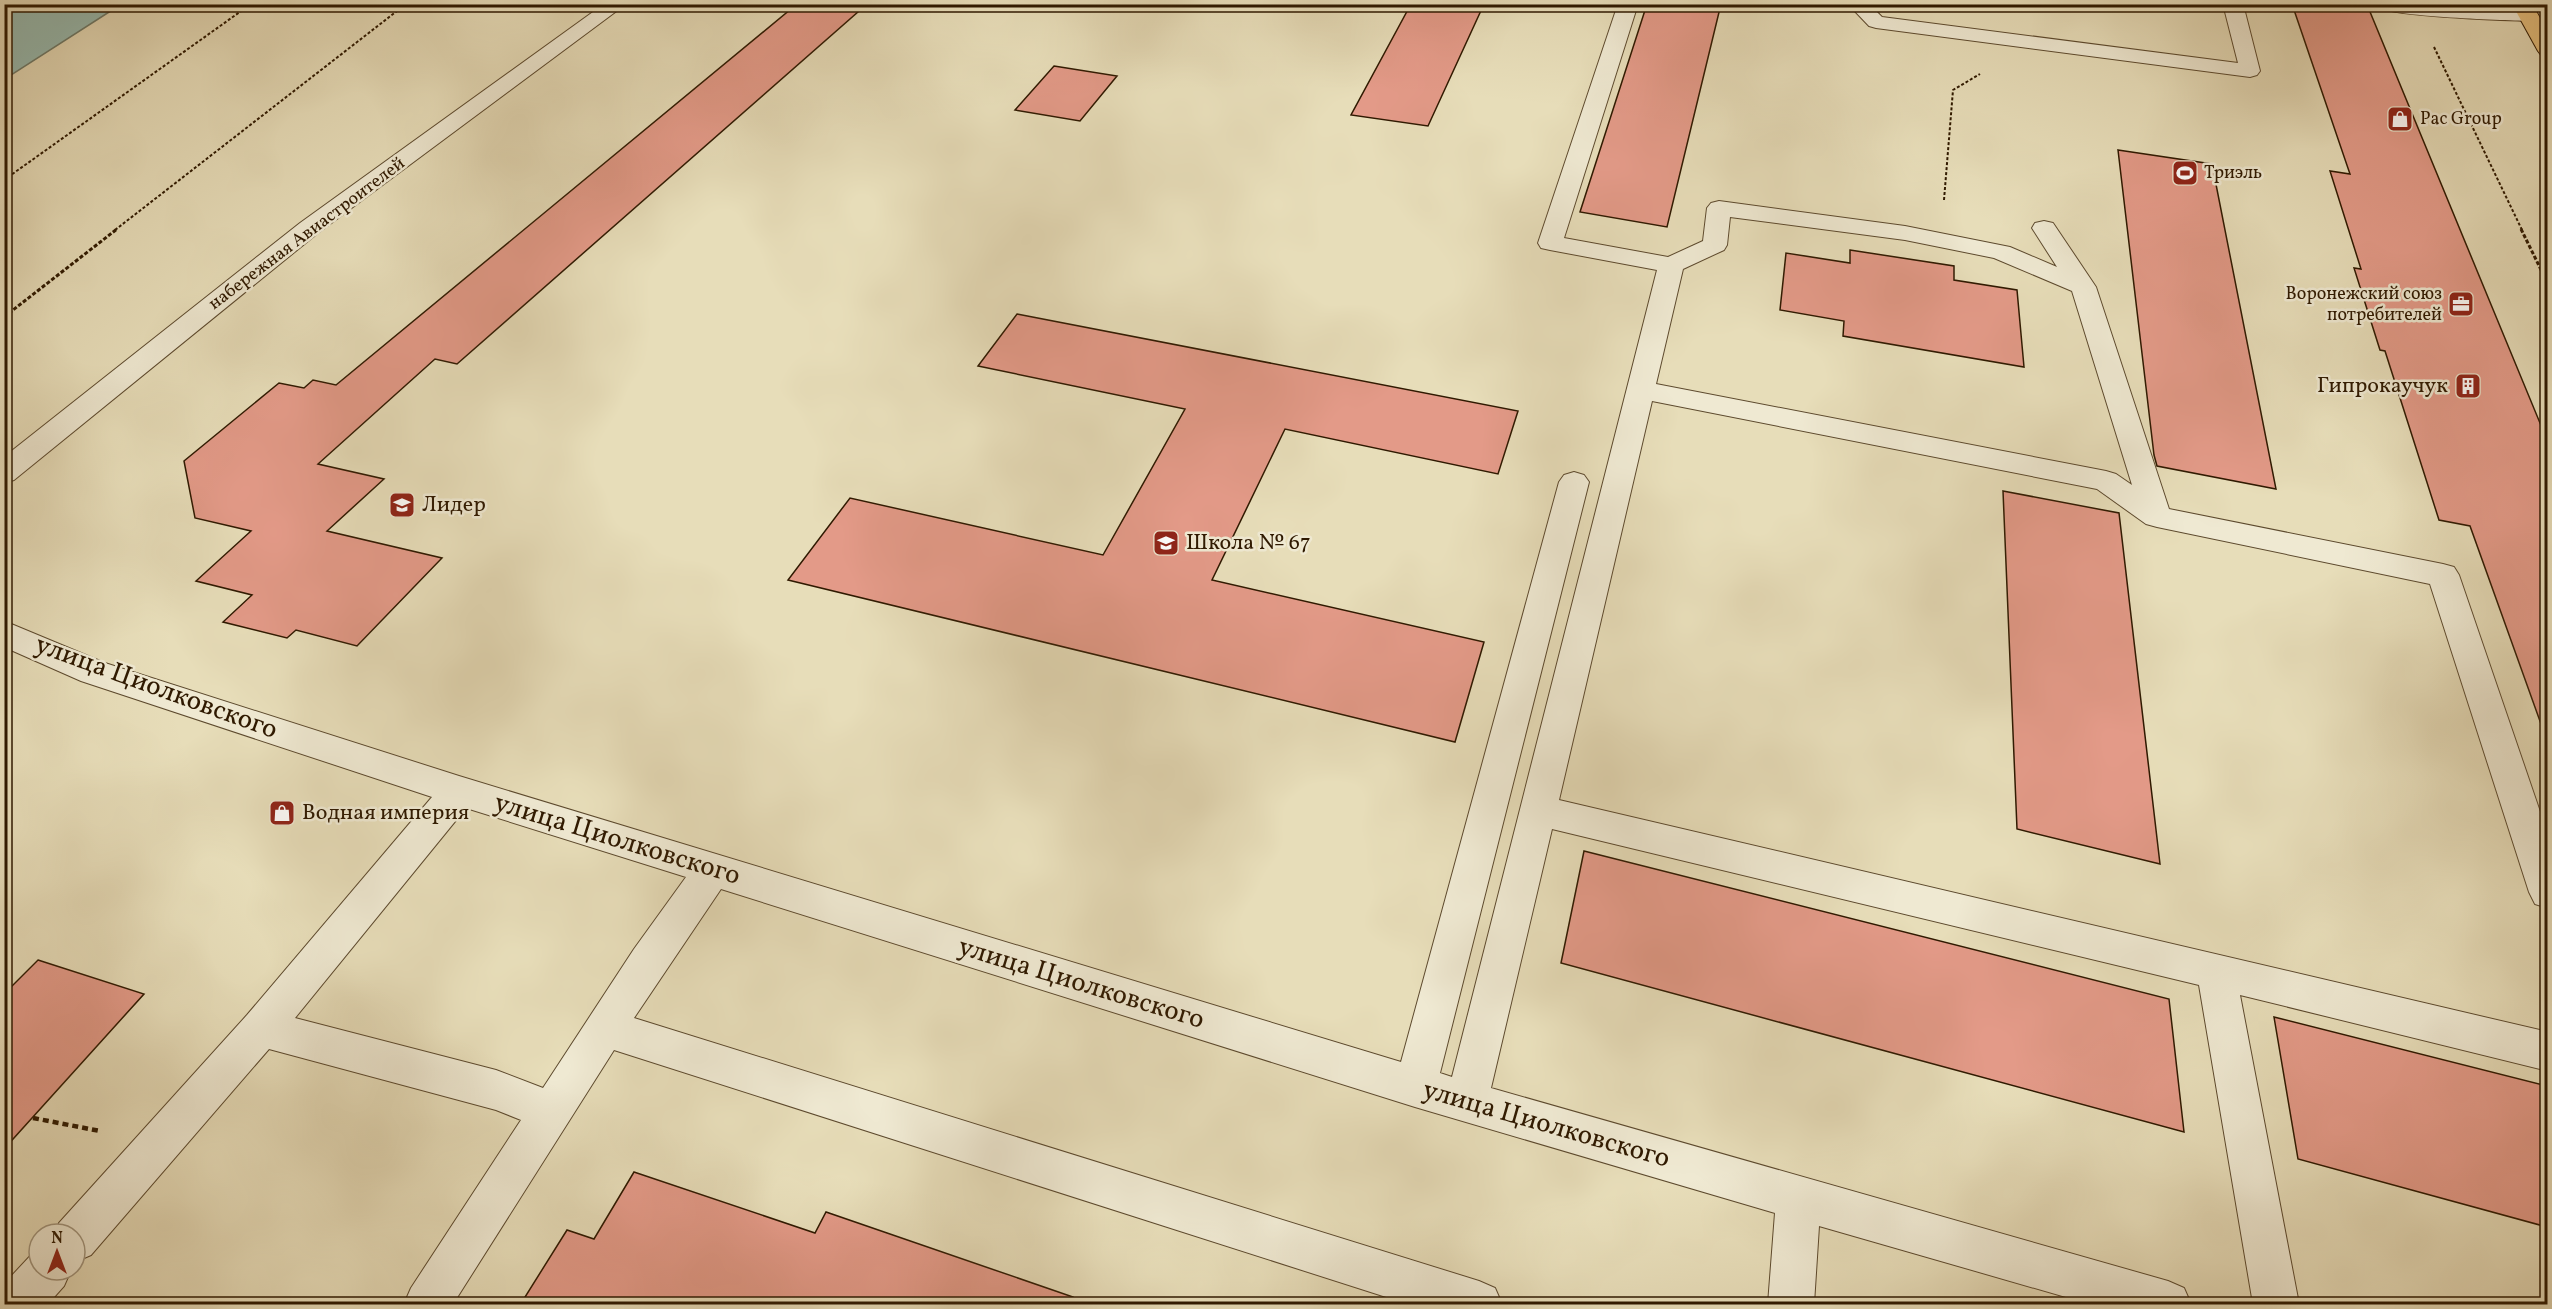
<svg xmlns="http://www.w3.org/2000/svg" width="2552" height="1309" font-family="Vollkorn,serif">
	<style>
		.water { fill: #97bbb1; stroke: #6d7a6a; stroke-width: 1.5 }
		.building { fill: #e39a88; stroke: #2f1900; stroke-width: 1.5 }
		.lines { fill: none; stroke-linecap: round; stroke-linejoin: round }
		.minor-casing { stroke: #5d4a2e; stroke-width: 2 }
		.major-casing { stroke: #2f1900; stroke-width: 2 }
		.path-far2 { stroke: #2f1900; stroke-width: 2; stroke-dasharray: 3 2; stroke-linecap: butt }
		.path-far1 { stroke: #2f1900; stroke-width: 3; stroke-dasharray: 4 2; stroke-linecap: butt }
		.path { stroke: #2f1900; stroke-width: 4.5; stroke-dasharray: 6 4; stroke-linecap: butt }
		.minor { fill: #efe9d2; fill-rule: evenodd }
		.major { fill: #e4be7c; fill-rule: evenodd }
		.labels { text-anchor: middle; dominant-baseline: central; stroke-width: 5; stroke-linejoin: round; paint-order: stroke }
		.far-poi-label { font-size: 18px; fill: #2f1900; stroke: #efe9d2; text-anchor: start }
		.far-street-label { font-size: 18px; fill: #2f1900; stroke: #efe9d2 }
		.poi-label { font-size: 22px; fill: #2f1900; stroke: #efe9d2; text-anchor: start }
		.near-street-label { font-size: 27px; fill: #2f1900; stroke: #efe9d2 }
	</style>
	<rect width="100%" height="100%" fill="#e7ddb9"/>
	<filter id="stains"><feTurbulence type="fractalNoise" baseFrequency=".00333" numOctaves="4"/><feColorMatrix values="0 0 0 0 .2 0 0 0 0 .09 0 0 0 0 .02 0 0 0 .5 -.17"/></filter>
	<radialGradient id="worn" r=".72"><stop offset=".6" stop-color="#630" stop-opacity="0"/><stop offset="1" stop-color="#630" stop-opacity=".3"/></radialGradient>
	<path class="water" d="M 5,4 L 120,4 L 120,5 L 5,79 Z"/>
	<g class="building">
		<path d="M 797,4 L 867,4 L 457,364 L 435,359 L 318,464 L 384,479 L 327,531 L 442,558 L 357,646 L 296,630 L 287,638 L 223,622 L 252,595 L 196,581 L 251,531 L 195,518 L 184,461 L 279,383 L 304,388 L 313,380 L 336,385 Z"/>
		<path d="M 1411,4 L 1484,4 L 1428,126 L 1351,115 Z"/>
		<path d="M 1647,4 L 1721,4 L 1667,227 L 1580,212 Z"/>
		<path d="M 2292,4 L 2368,7 L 2547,440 L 2547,723 L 2541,724 L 2470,526 L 2439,520 L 2385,351 L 2380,350 L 2354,268 L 2361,269 L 2330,171 L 2350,174 Z"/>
		<path d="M 1054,66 L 1117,76 L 1080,121 L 1015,110 Z"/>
		<path d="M 2118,150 L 2212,164 L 2276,489 L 2157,466 L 2154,455 Z"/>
		<path d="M 1850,250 L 1954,266 L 1954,280 L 2017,290 L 2024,367 L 1843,336 L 1844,321 L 1780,310 L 1786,253 L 1850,263 Z"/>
		<path d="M 1017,314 L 1518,411 L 1498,474 L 1285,429 L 1212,580 L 1484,642 L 1455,742 L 788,580 L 850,498 L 1103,555 L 1185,409 L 978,366 Z"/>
		<path d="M 2003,491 L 2119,513 L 2160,864 L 2017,829 Z"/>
		<path d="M 1584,851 L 2169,999 L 2184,1132 L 1561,963 Z"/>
		<path d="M 38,960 L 144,994 L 4,1149 L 4,994 Z"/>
		<path d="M 2274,1017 L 2547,1086 L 2547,1227 L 2298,1159 Z"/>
		<path d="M 634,1172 L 815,1233 L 826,1212 L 1073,1297 L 1072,1305 L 520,1305 L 567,1230 L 594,1239 Z"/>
	</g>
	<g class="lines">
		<g class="minor-casing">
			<g id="minor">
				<path d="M 604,4 L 626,4 L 318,233 L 14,480 L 4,483 L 4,457 L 300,223 Z"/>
				<path d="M 1618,4 L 1638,4 L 1564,238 L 1668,257 L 1703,241 L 1707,208 L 1711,203 L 1719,201 L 1905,226 L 2010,247 L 2057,267 L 2032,228 L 2035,223 L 2044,221 L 2053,223 L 2096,287 L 2169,509 L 2443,564 L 2454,567 L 2459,575 L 2548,835 L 2548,908 L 2535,904 L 2529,892 L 2430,584 L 2157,527 L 2146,524 L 2097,489 L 1652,401 L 1559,800 L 2548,1032 L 2548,1071 L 2240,995 L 2299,1304 L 2253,1304 L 2199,985 L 1552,829 L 1491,1088 L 2168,1281 L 2184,1288 L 2191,1304 L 2090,1304 L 1819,1226 L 1814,1304 L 1768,1304 L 1775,1213 L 1415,1107 L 721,889 L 634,1018 L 1479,1281 L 1495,1288 L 1502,1304 L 1408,1304 L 614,1050 L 453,1304 L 404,1304 L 411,1288 L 521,1120 L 496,1110 L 269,1049 L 91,1255 L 75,1262 L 75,1234 L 55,1234 L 59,1223 L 247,1015 L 432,797 L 81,681 L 4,647 L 4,621 L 105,663 L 459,776 L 1401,1062 L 1559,482 L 1564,475 L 1574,472 L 1584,475 L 1589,482 L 1440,1073 L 1452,1077 L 1657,270 L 1550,250 L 1541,248 L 1538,243 ZM 1730,217 L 1905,240 L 1994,258 L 2072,291 L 2132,485 L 2116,474 L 2106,471 L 1656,384 L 1683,269 L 1724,250 L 1727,245 ZM 466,808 L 686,877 L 634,949 L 543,1088 L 496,1070 L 295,1018 Z"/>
				<path d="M 1848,4 L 1869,4 L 1882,17 L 2238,63 L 2223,4 L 2243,4 L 2260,71 L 2257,75 L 2250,77 L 1876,28 L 1869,26 Z"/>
				<path d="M 2370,4 L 2528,9 L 2535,11 L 2538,15 L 2535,19 L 2528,21 C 2505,20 2379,17 2370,4 Z"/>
				<path d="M 39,1251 L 39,1270 L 71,1270 L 64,1286 L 48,1304 L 4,1304 L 4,1284 L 32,1254 Z"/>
			</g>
		</g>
		<g class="major-casing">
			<path id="major" d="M 2512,4 L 2532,4 L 2548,32 L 2548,57 L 2541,55 L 2538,51 Z"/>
		</g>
		<g class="path-far2">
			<path d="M 2434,47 L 2522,230"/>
			<path d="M 4,180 L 251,4"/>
			<path d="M 1944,200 L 1953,90 L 1980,74"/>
			<path d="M 115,230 L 406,4"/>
		</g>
		<g class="path-far1">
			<path d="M 2521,229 L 2548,284"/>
			<path d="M 4,317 L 117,229"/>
		</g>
		<path class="path" d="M 33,1118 L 100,1131"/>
		<use href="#minor" class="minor"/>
		<use href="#major" class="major"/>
	</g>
	<defs>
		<g id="shop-square" transform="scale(1.35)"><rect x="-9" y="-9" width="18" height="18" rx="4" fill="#8f2418" stroke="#efe9d2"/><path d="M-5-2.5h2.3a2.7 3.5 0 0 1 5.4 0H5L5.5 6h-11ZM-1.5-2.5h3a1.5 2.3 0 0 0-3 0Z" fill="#fff"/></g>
		<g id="stadium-square" transform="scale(1.35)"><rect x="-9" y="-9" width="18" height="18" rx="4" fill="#8f2418" stroke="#efe9d2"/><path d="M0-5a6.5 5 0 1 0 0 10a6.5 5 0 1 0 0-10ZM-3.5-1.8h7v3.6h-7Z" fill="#fff"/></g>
		<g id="office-square" transform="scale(1.35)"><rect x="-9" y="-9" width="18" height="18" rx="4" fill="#8f2418" stroke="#efe9d2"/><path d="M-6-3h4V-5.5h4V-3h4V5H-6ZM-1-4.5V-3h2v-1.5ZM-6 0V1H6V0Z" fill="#fff"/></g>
		<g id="building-square" transform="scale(1.35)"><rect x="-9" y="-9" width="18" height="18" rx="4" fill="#8f2418" stroke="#efe9d2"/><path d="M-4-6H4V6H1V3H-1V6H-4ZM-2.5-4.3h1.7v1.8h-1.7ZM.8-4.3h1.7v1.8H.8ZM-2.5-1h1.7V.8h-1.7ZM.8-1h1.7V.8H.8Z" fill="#fff"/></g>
		<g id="school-square" transform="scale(1.35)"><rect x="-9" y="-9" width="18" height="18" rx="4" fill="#8f2418" stroke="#efe9d2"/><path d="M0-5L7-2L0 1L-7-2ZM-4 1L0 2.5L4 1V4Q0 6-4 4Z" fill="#fff"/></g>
	</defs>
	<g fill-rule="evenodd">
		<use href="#shop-square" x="2400" y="119"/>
		<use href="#stadium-square" x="2185" y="173"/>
		<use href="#office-square" x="2461" y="304"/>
		<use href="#building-square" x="2468" y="386"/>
		<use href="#school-square" x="402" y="505"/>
		<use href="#school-square" x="1166" y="543"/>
		<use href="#shop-square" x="282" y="813"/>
	</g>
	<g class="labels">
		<g class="far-poi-label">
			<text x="2420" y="119">Pac Group</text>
			<text x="2204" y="173">Триэль</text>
			<text x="2442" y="294" text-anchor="end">Воронежский союз<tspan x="2442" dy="21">потребителей</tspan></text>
		</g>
		<g class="far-street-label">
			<text transform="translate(307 234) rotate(-37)">набережная Авиастроителей</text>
		</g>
		<g class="poi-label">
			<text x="2448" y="386" text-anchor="end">Гипрокаучук</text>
			<text x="422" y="505">Лидер</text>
			<text x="1186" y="543">Школа № 67</text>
			<text x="302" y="813">Водная империя</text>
		</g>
		<g class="near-street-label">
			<text transform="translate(156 688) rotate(20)">улица Циолковского</text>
			<text transform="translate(617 840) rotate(17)">улица Циолковского</text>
			<text transform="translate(1081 984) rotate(17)">улица Циолковского</text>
			<text transform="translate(1546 1125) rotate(16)">улица Циолковского</text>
		</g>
	</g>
	<rect width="2552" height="1309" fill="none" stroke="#e7ddb9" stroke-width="24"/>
	<rect x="6" y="6" width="2540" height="1297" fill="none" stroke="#2f1900" stroke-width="3"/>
	<rect x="12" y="12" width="2528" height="1285" fill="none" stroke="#2f1900" stroke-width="1.5"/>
	<g transform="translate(57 1252)"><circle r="28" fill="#efe9d2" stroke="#a2967e" stroke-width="1.5"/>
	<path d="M0-4.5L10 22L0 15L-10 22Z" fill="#8f2418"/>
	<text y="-9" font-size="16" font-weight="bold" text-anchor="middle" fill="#2f1900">N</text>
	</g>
	<rect width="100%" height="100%" filter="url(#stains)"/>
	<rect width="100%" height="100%" fill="url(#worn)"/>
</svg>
